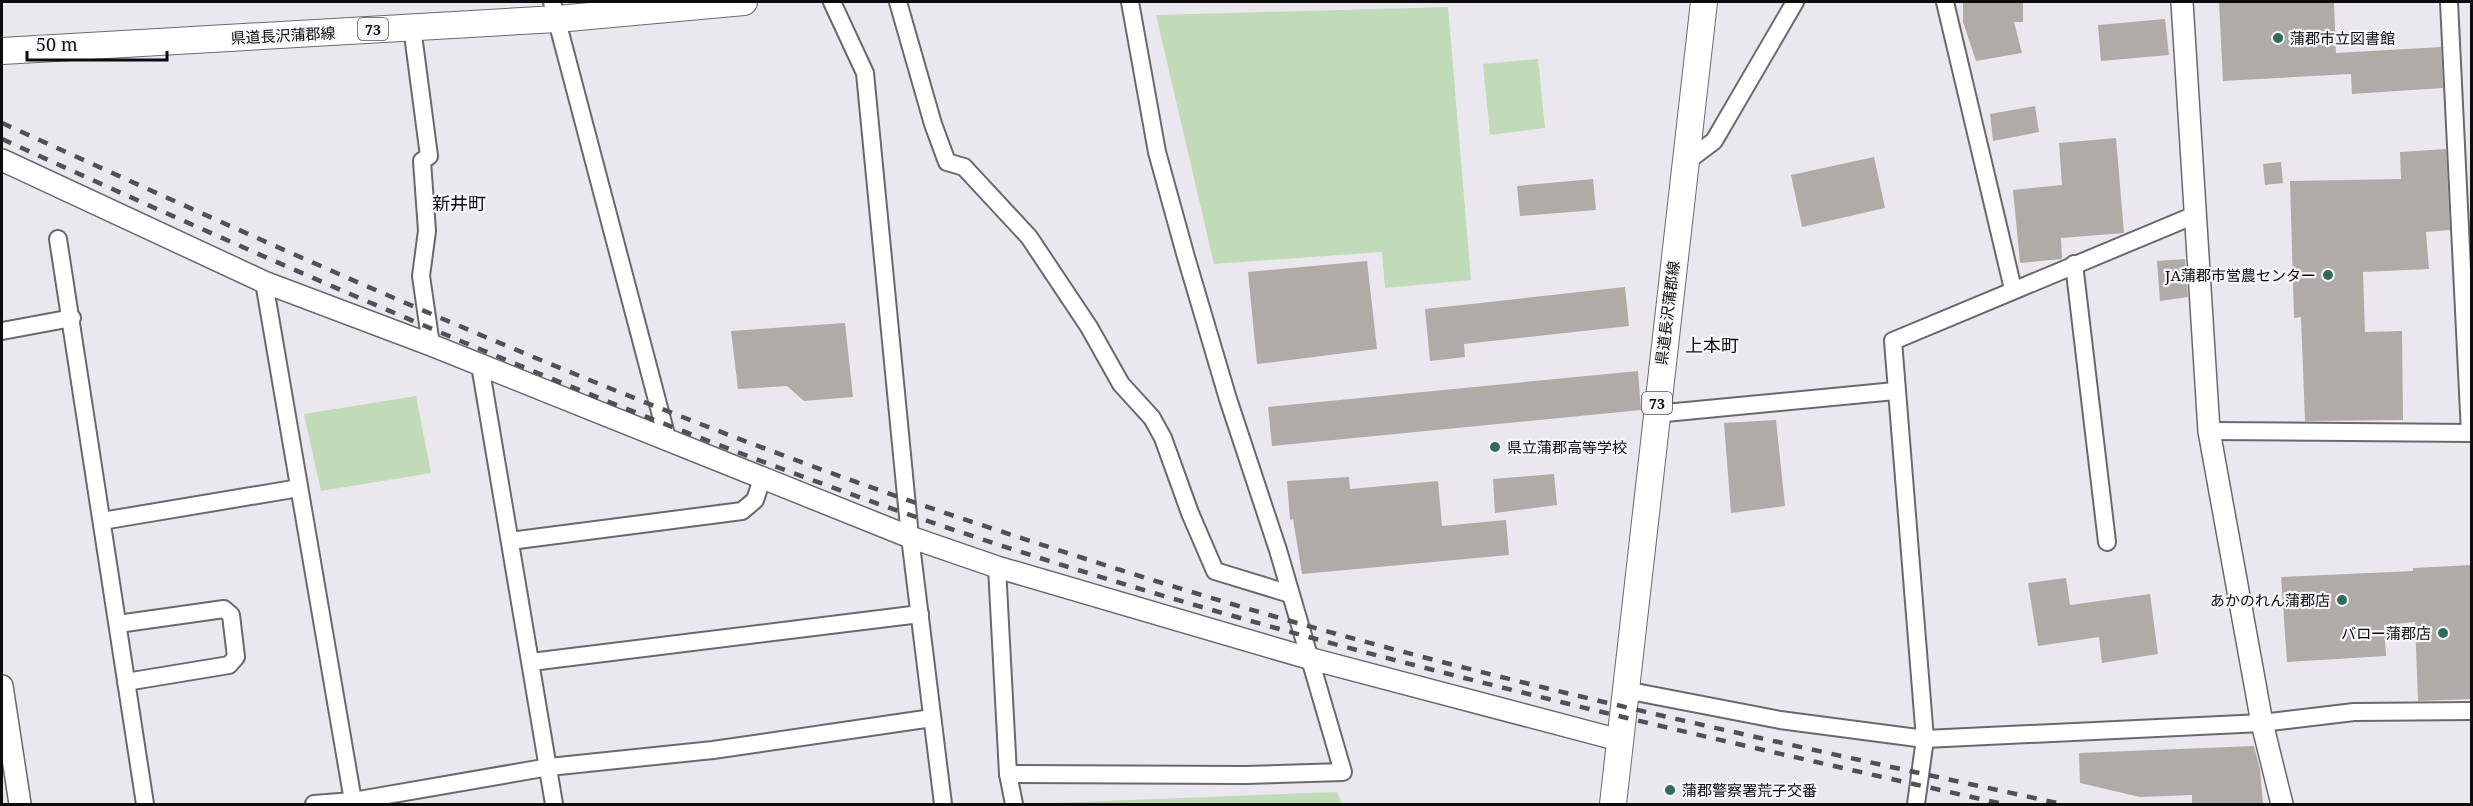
<svg xmlns="http://www.w3.org/2000/svg" width="2473" height="806" font-family="'Noto Serif','Noto Sans JP',serif">
	<style>
		.green { fill: #c1dab8 }
		.building { fill: #b1aba7 }
		.lines { fill: none; stroke-linecap: round; stroke-linejoin: round }
		.minor-casing { stroke: #6b686d; stroke-width: 20 }
		.tertiary-casing { stroke: #6b686d; stroke-width: 24 }
		.primary-casing { stroke: #6b686d; stroke-width: 28 }
		.minor { stroke: #fff; stroke-width: 16 }
		.tertiary { stroke: #fff; stroke-width: 21 }
		.primary { stroke: #fff; stroke-width: 26 }
		.rail { stroke: #525054; stroke-width: 4.5; stroke-dasharray: 10 10; stroke-linecap: butt }
		.poi-dot { fill: #2f6d5a; stroke: #f8f5fb; stroke-width: 2 }
		.labels { text-anchor: middle; dominant-baseline: central; stroke-width: 4.5; stroke-linejoin: round; paint-order: stroke }
		.shield { fill: #f8f5fb; stroke: #535154; stroke-width: 1.5 }
		.shield-label { font-size: 14px; font-weight: bold; fill: #0c0b0d }
		.street-label { font-size: 15px; fill: #0c0b0d; stroke: #f8f5fb }
		.poi-label { font-size: 15px; fill: #0c0b0d; stroke: #f8f5fb; text-anchor: start }
		.quarter-label { font-size: 18px; fill: #0c0b0d; stroke: #f8f5fb }
	</style>
	<rect width="100%" height="100%" fill="#ebe7ee"/>
	<g class="green">
		<path d="M 1448,7 L 1471,280 L 1385,288 L 1382,252 L 1214,264 L 1156,15 Z"/>
		<path d="M 1538,59 L 1545,128 L 1490,135 L 1483,64 Z"/>
		<path d="M 416,396 L 431,473 L 321,491 L 304,414 Z"/>
		<path d="M 1337,792 L 1342,804 L 1052,803 Z"/>
	</g>
	<g class="building">
		<path d="M 1963,2 L 2023,2 L 2023,22 L 2014,22 L 2022,53 L 1976,61 L 1963,22 Z"/>
		<path d="M 2219,2 L 2334,2 L 2336,53 L 2441,47 L 2443,88 L 2352,94 L 2351,74 L 2223,81 Z"/>
		<path d="M 2165,19 L 2169,55 L 2101,61 L 2098,25 Z"/>
		<path d="M 2035,106 L 2039,132 L 1993,141 L 1990,114 Z"/>
		<path d="M 2116,138 L 2124,233 L 2061,238 L 2062,259 L 2020,263 L 2013,190 L 2062,185 L 2059,143 Z"/>
		<path d="M 2446,149 L 2450,230 L 2426,232 L 2429,269 L 2363,272 L 2365,332 L 2402,331 L 2403,420 L 2305,421 L 2301,317 L 2294,318 L 2290,181 L 2401,179 L 2400,152 Z"/>
		<path d="M 1874,157 L 1885,208 L 1802,227 L 1791,175 Z"/>
		<path d="M 2281,162 L 2283,183 L 2265,185 L 2263,164 Z"/>
		<path d="M 1593,179 L 1596,210 L 1520,216 L 1517,186 Z"/>
		<path d="M 2185,259 L 2188,297 L 2160,301 L 2157,261 Z"/>
		<path d="M 1367,261 L 1377,349 L 1257,364 L 1248,272 Z"/>
		<path d="M 1625,287 L 1629,326 L 1464,344 L 1465,357 L 1430,361 L 1425,309 Z"/>
		<path d="M 845,323 L 853,397 L 804,401 L 787,386 L 738,389 L 731,331 Z"/>
		<path d="M 1638,371 L 1641,410 L 1272,446 L 1268,407 Z"/>
		<path d="M 1776,420 L 1785,506 L 1731,513 L 1724,423 Z"/>
		<path d="M 1554,474 L 1557,505 L 1495,513 L 1493,479 Z"/>
		<path d="M 1349,477 L 1350,489 L 1438,481 L 1442,526 L 1506,520 L 1509,555 L 1302,574 L 1293,519 L 1290,520 L 1287,481 Z"/>
		<path d="M 2472,565 L 2472,699 L 2418,701 L 2415,622 L 2384,625 L 2386,656 L 2287,662 L 2281,577 L 2413,571 L 2413,568 Z"/>
		<path d="M 2066,578 L 2070,605 L 2150,594 L 2158,654 L 2102,663 L 2099,637 L 2038,646 L 2028,583 Z"/>
		<path d="M 2254,746 L 2260,769 L 2263,804 L 2192,804 L 2192,795 L 2140,797 L 2080,783 L 2079,753 Z"/>
	</g>
	<g class="lines">
		<g class="minor-casing">
			<g id="minor">
				<path d="M 552,2 L 668,442"/>
				<path d="M 832,2 L 865,73 L 910,537 L 943,804"/>
				<path d="M 898,2 L 933,124 L 947,162 L 964,167 L 1029,237 L 1089,327 L 1121,384 L 1152,418 L 1163,438 L 1190,513 L 1215,571 L 1290,594"/>
				<path d="M 1945,2 L 2013,289"/>
				<path d="M 2449,2 L 2470,433"/>
				<path d="M 412,27 L 429,156 L 422,161 L 427,231 L 421,276 L 431,345"/>
				<path d="M 1686,162 L 1714,141 L 1795,2"/>
				<path d="M 58,239 L 145,804"/>
				<path d="M 2074,264 L 2107,542"/>
				<path d="M 264,282 L 353,801"/>
				<path d="M 2,331 L 72,318"/>
				<path d="M 480,365 L 554,804"/>
				<path d="M 1655,414 L 1895,391"/>
				<path d="M 2209,431 L 2472,433"/>
				<path d="M 102,521 L 299,488"/>
				<path d="M 510,541 L 742,511 L 755,500 L 762,479"/>
				<path d="M 997,567 L 1008,774 L 1014,804"/>
				<path d="M 118,624 L 224,609 L 231,615 L 236,657 L 229,665 L 126,682"/>
				<path d="M 531,662 L 920,614"/>
				<path d="M 1625,690 L 1780,720 L 1925,739 L 2262,723 L 2354,712 L 2472,711"/>
				<path d="M 1008,774 L 1245,775 L 1343,772 L 1278,550 L 1228,399 L 1186,257 L 1157,152 L 1130,2"/>
				<path d="M 314,804 L 353,801 L 549,767 L 713,750 L 932,718"/>
				<path d="M 1916,804 L 1925,739 L 1893,341 L 2195,215"/>
			</g>
		</g>
		<g class="tertiary-casing">
			<g id="tertiary">
				<path d="M 2182,2 L 2209,431 L 2262,723 L 2282,804"/>
				<path d="M 2,160 L 264,282 L 431,345 L 910,537 L 997,567 L 1308,658 L 1619,740"/>
				<path d="M 2,686 L 20,804"/>
			</g>
		</g>
		<g class="primary-casing">
			<g id="primary">
				<path d="M 2,51 L 557,19 L 744,2"/>
				<path d="M 1613,804 L 1704,2"/>
			</g>
		</g>
		<use href="#minor" class="minor"/>
		<use href="#tertiary" class="tertiary"/>
		<use href="#primary" class="primary"/>
		<g class="rail">
			<path d="M 2,123 C 330,272 660,421 1003,532 C 1121,571 1240,608 1359,640 C 1591,703 1827,753 2062,804"/>
			<path d="M 2,139 C 279,265 558,388 845,492 C 1222,628 1613,717 2003,804"/>
		</g>
	</g>
	<g class="poi-dot">
		<circle cx="2278" cy="38" r="6"/>
		<circle cx="2328" cy="275" r="6"/>
		<circle cx="1495" cy="447" r="6"/>
		<circle cx="2342" cy="600" r="6"/>
		<circle cx="2443" cy="633" r="6"/>
		<circle cx="1670" cy="790" r="6"/>
	</g>
	<g class="labels">
		<g class="shield">
			<rect x="358" y="18" width="30" height="22" rx="4.5"/>
			<rect x="1642" y="392" width="30" height="22" rx="4.5"/>
		</g>
		<g class="shield-label">
			<text x="373" y="29">73</text>
			<text x="1657" y="403">73</text>
		</g>
		<g class="street-label">
			<text transform="translate(283 35) rotate(-3)">県道長沢蒲郡線</text>
			<text transform="translate(1667 313) rotate(-83)">県道長沢蒲郡線</text>
		</g>
		<g class="poi-label">
			<text x="2290" y="38">蒲郡市立図書館</text>
			<text x="2316" y="275" text-anchor="end">JA蒲郡市営農センター</text>
			<text x="1507" y="447">県立蒲郡高等学校</text>
			<text x="2330" y="600" text-anchor="end">あかのれん蒲郡店</text>
			<text x="2431" y="633" text-anchor="end">バロー蒲郡店</text>
			<text x="1682" y="790">蒲郡警察署荒子交番</text>
		</g>
		<g class="quarter-label">
			<text x="459" y="203">新井町</text>
			<text x="1712" y="345">上本町</text>
		</g>
	</g>
	<rect width="2473" height="806" fill="none" stroke="#0c0b0d" stroke-width="6"/>
	<path d="M27 51v9h140v-9" fill="none" stroke="#0c0b0d" stroke-width="3"/>
	<text x="36" y="51" font-size="18" fill="#0c0b0d" stroke="#f8f5fb" stroke-width="4.5" paint-order="stroke">50 m</text>
</svg>
